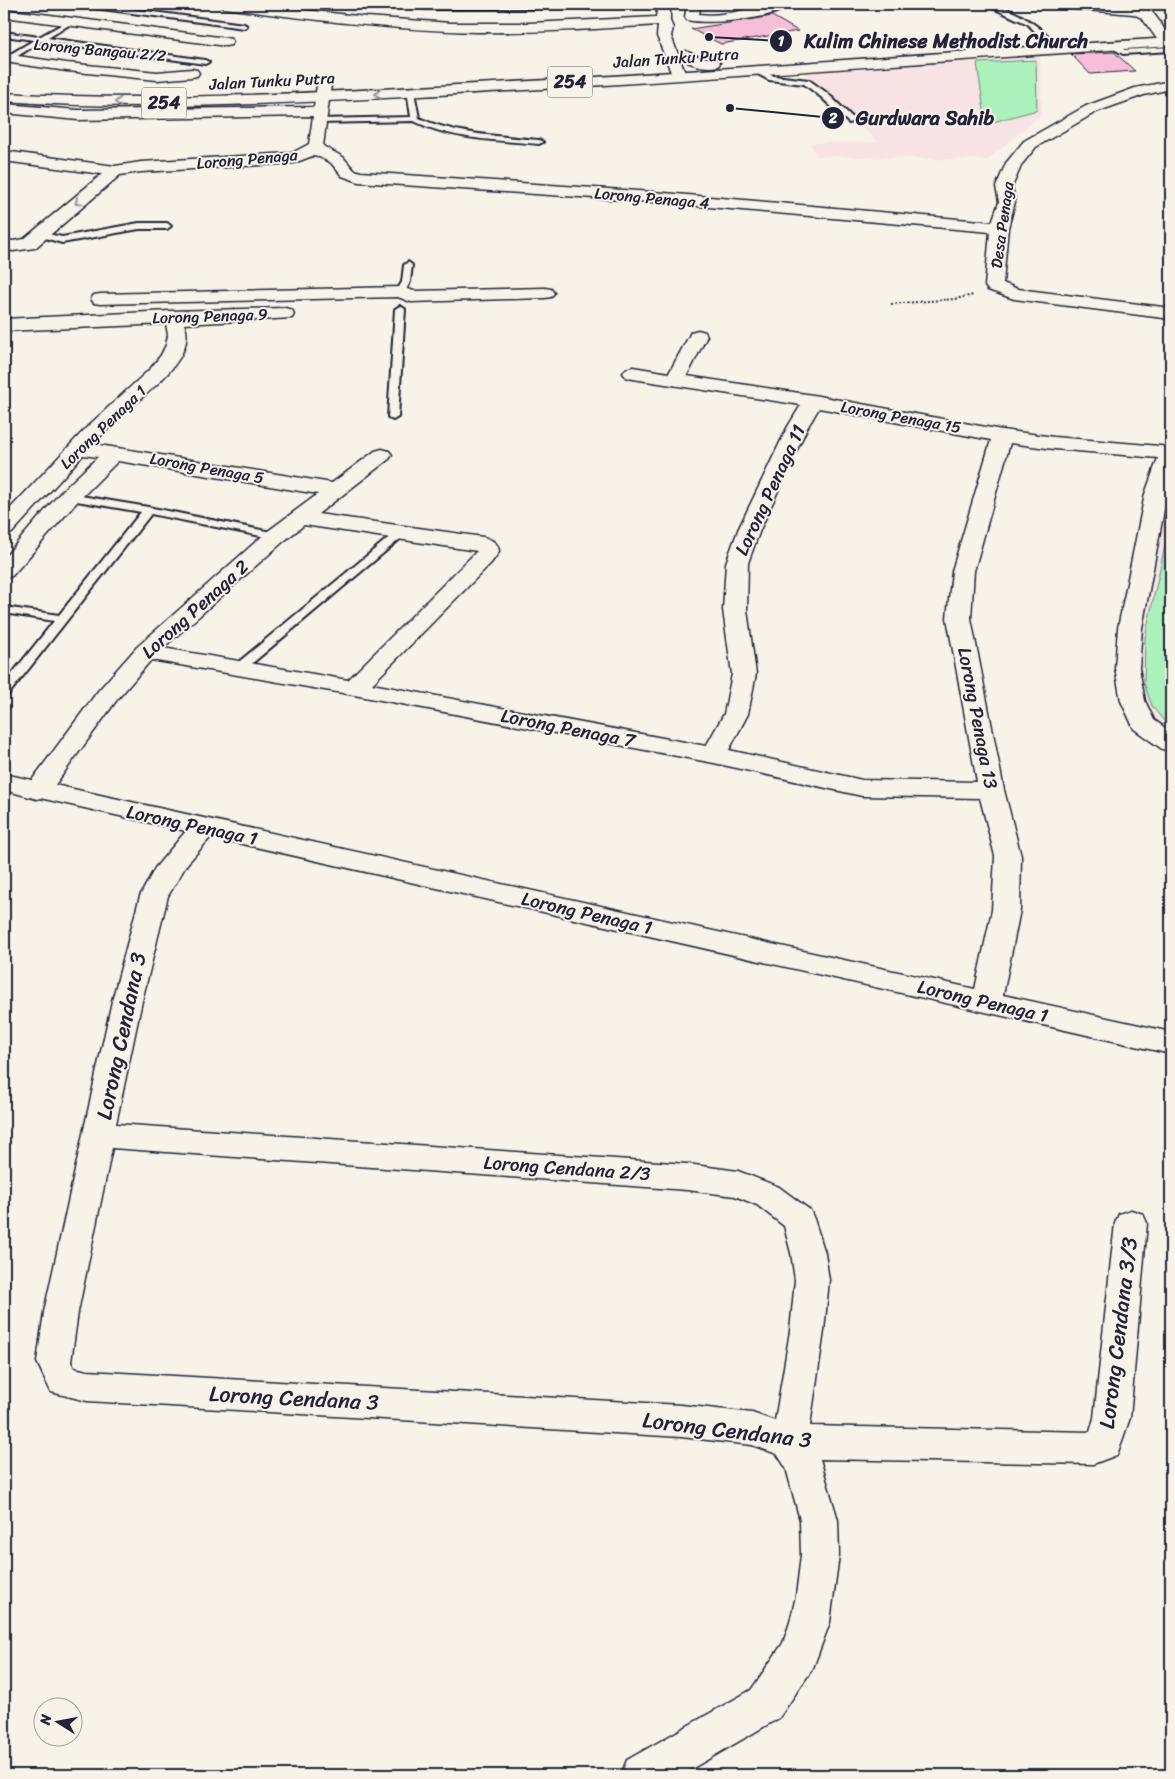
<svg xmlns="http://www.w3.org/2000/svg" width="1175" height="1779" font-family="Sriracha,sans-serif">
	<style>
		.built { fill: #f7e3e3 }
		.green { fill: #acf0bb; stroke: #67897b }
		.building { fill: #f7bfd7; stroke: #22223b }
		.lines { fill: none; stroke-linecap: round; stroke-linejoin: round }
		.lane-casing { stroke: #22223b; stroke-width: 4 }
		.street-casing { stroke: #22223b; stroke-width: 3 }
		.primary-casing { stroke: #22223b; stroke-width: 3 }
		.path { stroke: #22223b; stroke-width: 2; stroke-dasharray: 2 2; stroke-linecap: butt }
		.lane { fill: #f7f3e8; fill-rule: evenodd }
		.street { fill: #f7f3e8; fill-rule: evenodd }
		.primary { fill: #f7f3e8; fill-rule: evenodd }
		.oneway { stroke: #97959a }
		.labels { text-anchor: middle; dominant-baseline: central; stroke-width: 4; stroke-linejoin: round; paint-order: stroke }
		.far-street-label { font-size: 16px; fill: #22223b; stroke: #f7f3e8 }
		.shield { fill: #f7f3e8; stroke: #62616f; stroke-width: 1 }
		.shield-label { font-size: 18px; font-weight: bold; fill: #22223b }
		.street-label { font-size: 19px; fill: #22223b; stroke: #f7f3e8 }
		.near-street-label { font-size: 22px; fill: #22223b; stroke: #f7f3e8 }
		.leader { fill: none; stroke: #22223b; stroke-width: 2 }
		.callout-dot { fill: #22223b; stroke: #f7f3e8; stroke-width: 2 }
		.mark-label { font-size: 15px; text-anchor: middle; font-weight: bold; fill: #fff }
		.callout-label { font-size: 20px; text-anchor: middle; font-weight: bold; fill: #22223b; stroke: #f7f3e8; stroke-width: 4; stroke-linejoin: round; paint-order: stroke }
	</style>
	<rect width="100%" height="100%" fill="#f7f3e8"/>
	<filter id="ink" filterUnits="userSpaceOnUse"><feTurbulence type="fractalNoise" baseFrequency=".02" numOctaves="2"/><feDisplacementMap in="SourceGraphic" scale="10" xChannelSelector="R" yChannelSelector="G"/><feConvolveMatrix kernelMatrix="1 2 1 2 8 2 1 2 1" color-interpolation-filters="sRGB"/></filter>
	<g filter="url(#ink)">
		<g class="built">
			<path d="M 1040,57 L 1042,114 L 987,160 L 816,156 L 810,143 L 878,142 L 803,72 Z"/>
			<path d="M 1167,462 L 1171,463 L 1171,743 L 1161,738 L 1127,668 Z"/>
		</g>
		<g class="green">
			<path d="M 1036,60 L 1037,110 L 986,124 L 977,63 Z"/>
			<path d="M 1171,518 L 1171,730 L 1152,706 L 1144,683 L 1145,637 Z"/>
		</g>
		<g class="building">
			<path d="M 772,16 L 798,31 L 721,44 L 691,29 Z"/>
			<path d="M 1114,52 L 1135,71 L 1090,74 L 1071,54 Z"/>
		</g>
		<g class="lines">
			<g class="lane-casing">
				<g id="lane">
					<path d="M 77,4 L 93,4 L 244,24 L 247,26 L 244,28 L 80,6 Z"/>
					<path d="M 551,4 L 634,5 L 631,7 L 426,9 L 423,7 L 426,5 Z"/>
					<path d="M 984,4 C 1008,4 1039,25 1055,43 L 1048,45 L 1028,24 Z"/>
					<path d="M 70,20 L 72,21 L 72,23 L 48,38 L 205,60 L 209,62 L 205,64 L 42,41 L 11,60 L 4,58 L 34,40 L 4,36 L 4,32 L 39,37 Z"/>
					<path d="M 1110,43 L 1116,43 L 1124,50 L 1171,47 L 1171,51 L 1123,54 L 1110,47 Z"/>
					<path d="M 754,68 L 760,68 L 774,76 L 809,80 L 827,93 L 856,121 L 849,123 L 821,97 L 804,84 L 769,80 L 754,72 Z"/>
					<path d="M 407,90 L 414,92 L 419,118 C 456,135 499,136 539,140 L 543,142 L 539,144 C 497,140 452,140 414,121 L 319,123 L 315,121 L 319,119 L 411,117 Z"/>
					<path d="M 139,223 L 167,223 L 171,226 L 167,229 L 139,229 L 62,243 L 35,235 L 39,232 L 62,237 Z"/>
					<path d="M 408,262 L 412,265 L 410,282 L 404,294 L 398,294 L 396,292 L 402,282 L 404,265 Z"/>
					<path d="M 400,306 L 405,309 L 398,417 L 393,420 L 388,417 L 395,309 Z"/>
					<path d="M 69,494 L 148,507 L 276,533 L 281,536 L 276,539 L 151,514 L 8,695 L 4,696 L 4,684 L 54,621 L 4,613 L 4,607 L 59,615 L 141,512 L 65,499 L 64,497 Z"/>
					<path d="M 402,529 L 407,532 L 406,534 L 243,671 L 235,671 L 233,668 L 235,665 L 398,530 Z"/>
				</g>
			</g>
			<g class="street-casing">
				<g id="street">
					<path d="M 217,4 L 253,4 L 366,17 L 451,23 L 530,23 L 656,17 L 658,4 L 670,4 L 670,21 L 673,28 L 671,36 L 686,75 L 684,78 L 674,78 L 672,75 L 657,36 L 658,25 C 598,29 537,33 476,32 C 392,30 308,19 224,8 Z"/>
					<path d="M 687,4 L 701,4 L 699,14 C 731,18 759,2 790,4 C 777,20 707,25 687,20 L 685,17 Z"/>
					<path d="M 1055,4 C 1074,3 1140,1 1153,13 C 1159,20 1164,29 1169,36 L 1167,39 L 1157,39 L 1142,18 L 1133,14 L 1062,8 Z"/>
					<path d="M 4,9 L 226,38 L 231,39 L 233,42 L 231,45 L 226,46 L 4,17 Z"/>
					<path d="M 686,51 L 697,56 L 718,60 L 720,63 L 718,66 C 706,69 687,65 679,55 L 681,52 Z"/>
					<path d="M 4,54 L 67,63 L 157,72 L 192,69 L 197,70 L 199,73 L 197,76 L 192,77 L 157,80 L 67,71 L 4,62 Z"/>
					<path d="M 324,81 L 329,82 L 331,85 L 323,146 L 343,157 L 354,170 L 361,172 L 653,192 L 992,222 L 999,202 L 996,187 L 1006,163 L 1024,141 L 1086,106 L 1135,88 L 1171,81 L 1171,89 L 1144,95 L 1096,112 L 1036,147 L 1022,164 L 1012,187 L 1015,202 L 1008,228 L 1003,283 L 1018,289 L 1171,308 L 1171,319 L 1014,299 L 988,290 L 985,286 L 990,232 L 653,202 L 359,182 L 342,176 L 331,163 L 315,155 L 294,163 L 141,172 L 120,175 L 35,248 L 13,251 L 4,249 L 4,239 L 13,241 L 24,239 L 102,174 L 4,161 L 4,151 L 115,166 L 141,162 L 292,153 L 309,144 L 313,116 L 78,120 L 4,113 L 4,104 L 78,110 L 314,107 L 317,85 L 319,82 Z"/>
					<path d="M 401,287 L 414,291 L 545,288 L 551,289 L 554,293 L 551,297 L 545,298 L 411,302 L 398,297 L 100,304 L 94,303 L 91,299 L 94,295 L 100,294 Z"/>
					<path d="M 285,308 L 292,310 L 294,314 L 292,318 L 184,324 C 199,357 144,395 123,414 C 113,424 103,434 93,444 L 332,483 L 375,451 L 382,449 L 389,451 L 392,455 L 389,459 L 318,514 L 483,537 C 491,539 499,543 499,552 L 491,563 L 372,684 L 706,746 L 724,714 L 732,674 L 723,610 L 726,563 L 738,530 L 787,428 L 801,405 L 633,379 L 626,377 L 623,373 L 626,369 L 633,367 L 669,373 L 689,336 L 691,332 L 698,330 L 705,332 L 707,336 L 687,376 L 813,395 L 1002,430 L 1054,437 L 1171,447 L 1171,480 L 1167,494 L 1142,628 L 1139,668 L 1145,701 L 1154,720 L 1171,732 L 1171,751 L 1162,749 L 1134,729 L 1121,701 L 1115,668 L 1118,628 L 1145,494 L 1158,458 L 1054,449 L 1010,443 L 974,571 L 971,618 L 1004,790 L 1021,856 L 1020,910 L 1003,995 L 1171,1032 L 1171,1054 L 211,837 L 187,864 L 168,896 L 142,1001 L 116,1124 L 687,1164 L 738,1171 L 779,1187 L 810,1210 L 814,1219 L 825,1253 L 829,1280 L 824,1331 L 810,1426 L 1090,1432 L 1094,1418 L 1115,1223 L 1119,1214 L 1131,1210 L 1143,1214 L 1147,1223 L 1130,1418 L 1117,1455 L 1093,1464 L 820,1459 L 838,1520 L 839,1555 L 830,1622 L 813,1668 L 779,1718 L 681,1775 L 621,1775 L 627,1760 L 751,1690 L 783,1643 L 790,1622 L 796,1596 L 801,1555 L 800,1520 L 786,1468 L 777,1454 L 752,1445 L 681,1437 L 87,1401 L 51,1392 L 37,1362 L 44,1312 L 112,1001 L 140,896 L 155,868 L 186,831 L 40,798 L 37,799 L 4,790 L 4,774 L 32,780 L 98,691 L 137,647 L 268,531 L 318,494 L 118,461 L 77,502 L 12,576 L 4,578 L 4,558 L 61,492 L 98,457 L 83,455 L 12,533 L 4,535 L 4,515 L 88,426 L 151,368 L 161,355 L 166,345 L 168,335 L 166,324 L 4,331 L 4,319 L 170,311 ZM 819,408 L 991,440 L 952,571 L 947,618 L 977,782 L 862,780 L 729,750 L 748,714 L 756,674 L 747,610 L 748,563 L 760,530 L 807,428 ZM 304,525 L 477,551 L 348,680 L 163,648 L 284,541 ZM 151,660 L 354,695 L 714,763 L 862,796 L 980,798 L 995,856 L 992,910 L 975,989 L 55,785 L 116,701 ZM 112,1148 L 687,1190 L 735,1196 L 757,1205 L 784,1226 L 791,1253 L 795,1280 L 790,1331 L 775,1421 L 752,1413 L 681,1405 L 87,1371 L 74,1368 L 71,1362 L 78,1312 Z"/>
				</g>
			</g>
			<g class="primary-casing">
				<path id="primary" d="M 1171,38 L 1171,46 C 927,61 683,82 438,95 C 294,103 148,112 4,101 L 4,93 C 149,102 293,94 438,86 C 683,74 927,52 1171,38 Z"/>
			</g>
			<path class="path" d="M 891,304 L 955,299 L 974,295"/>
			<use href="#lane" class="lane"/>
			<use href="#street" class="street"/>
			<use href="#primary" class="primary"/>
		</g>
		<defs><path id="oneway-chevron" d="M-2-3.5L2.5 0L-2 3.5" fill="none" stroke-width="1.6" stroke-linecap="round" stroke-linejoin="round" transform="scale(1.25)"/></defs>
		<g class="oneway">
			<use href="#oneway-chevron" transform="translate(378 94) rotate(177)"/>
			<use href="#oneway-chevron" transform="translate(118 102) rotate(-179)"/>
			<use href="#oneway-chevron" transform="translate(78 202) rotate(140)"/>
		</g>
	</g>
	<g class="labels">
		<g class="far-street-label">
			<text transform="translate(100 50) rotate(5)">Lorong Bangau 2/2</text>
			<text transform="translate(676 58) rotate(-4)">Jalan Tunku Putra</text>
			<text transform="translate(272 81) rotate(-3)">Jalan Tunku Putra</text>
			<text transform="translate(247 159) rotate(-5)">Lorong Penaga</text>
			<text transform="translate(652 198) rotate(5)">Lorong Penaga 4</text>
			<text transform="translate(1002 225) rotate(-82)">Desa Penaga</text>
			<text transform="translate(210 316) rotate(-2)">Lorong Penaga 9</text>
			<text transform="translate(901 417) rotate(10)">Lorong Penaga 15</text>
			<text transform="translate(103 427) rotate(-44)">Lorong Penaga 1</text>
			<text transform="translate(207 468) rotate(10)">Lorong Penaga 5</text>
		</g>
		<g class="shield">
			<rect x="547.5" y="66.5" width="45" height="31" rx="4"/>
			<rect x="141.5" y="87.5" width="45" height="31" rx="4"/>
		</g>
		<g class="shield-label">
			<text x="570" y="82">254</text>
			<text x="164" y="103">254</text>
		</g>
		<g class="street-label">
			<text transform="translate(770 490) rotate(-65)">Lorong Penaga 11</text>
			<text transform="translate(195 609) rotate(-42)">Lorong Penaga 2</text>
			<text transform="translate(978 718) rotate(79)">Lorong Penaga 13</text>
			<text transform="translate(568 728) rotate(11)">Lorong Penaga 7</text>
			<text transform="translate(192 825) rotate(12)">Lorong Penaga 1</text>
			<text transform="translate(587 913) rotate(13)">Lorong Penaga 1</text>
			<text transform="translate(983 1001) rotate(13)">Lorong Penaga 1</text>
			<text transform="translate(567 1168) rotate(4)">Lorong Cendana 2/3</text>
		</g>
		<g class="near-street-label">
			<text transform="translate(121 1036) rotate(-78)">Lorong Cendana 3</text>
			<text transform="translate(1118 1333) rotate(-83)">Lorong Cendana 3/3</text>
			<text transform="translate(294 1398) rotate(3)">Lorong Cendana 3</text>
			<text transform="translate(727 1430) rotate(7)">Lorong Cendana 3</text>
		</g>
	</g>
	<path class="leader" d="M709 37L781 41M730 108L833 118"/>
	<g class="callout-dot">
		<circle cx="709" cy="37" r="5"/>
		<circle cx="730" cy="108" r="5"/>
		<circle cx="781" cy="41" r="12"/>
		<circle cx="833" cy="118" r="12"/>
	</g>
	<g class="mark-label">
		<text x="781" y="46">1</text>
		<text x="833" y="123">2</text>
	</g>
	<g class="callout-label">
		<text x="946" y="48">Kulim Chinese Methodist Church</text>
		<text x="925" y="125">Gurdwara Sahib</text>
	</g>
	<rect width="1175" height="1779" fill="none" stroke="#f7f3e8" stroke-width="20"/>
	<rect x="10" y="10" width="1155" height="1759" fill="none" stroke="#22223b" stroke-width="2" filter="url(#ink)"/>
	<g transform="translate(58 1722) rotate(281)"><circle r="24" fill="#f7f3e8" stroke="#a29fa3"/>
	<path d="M0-4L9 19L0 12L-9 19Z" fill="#22223b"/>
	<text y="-8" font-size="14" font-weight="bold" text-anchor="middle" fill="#22223b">N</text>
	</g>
</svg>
